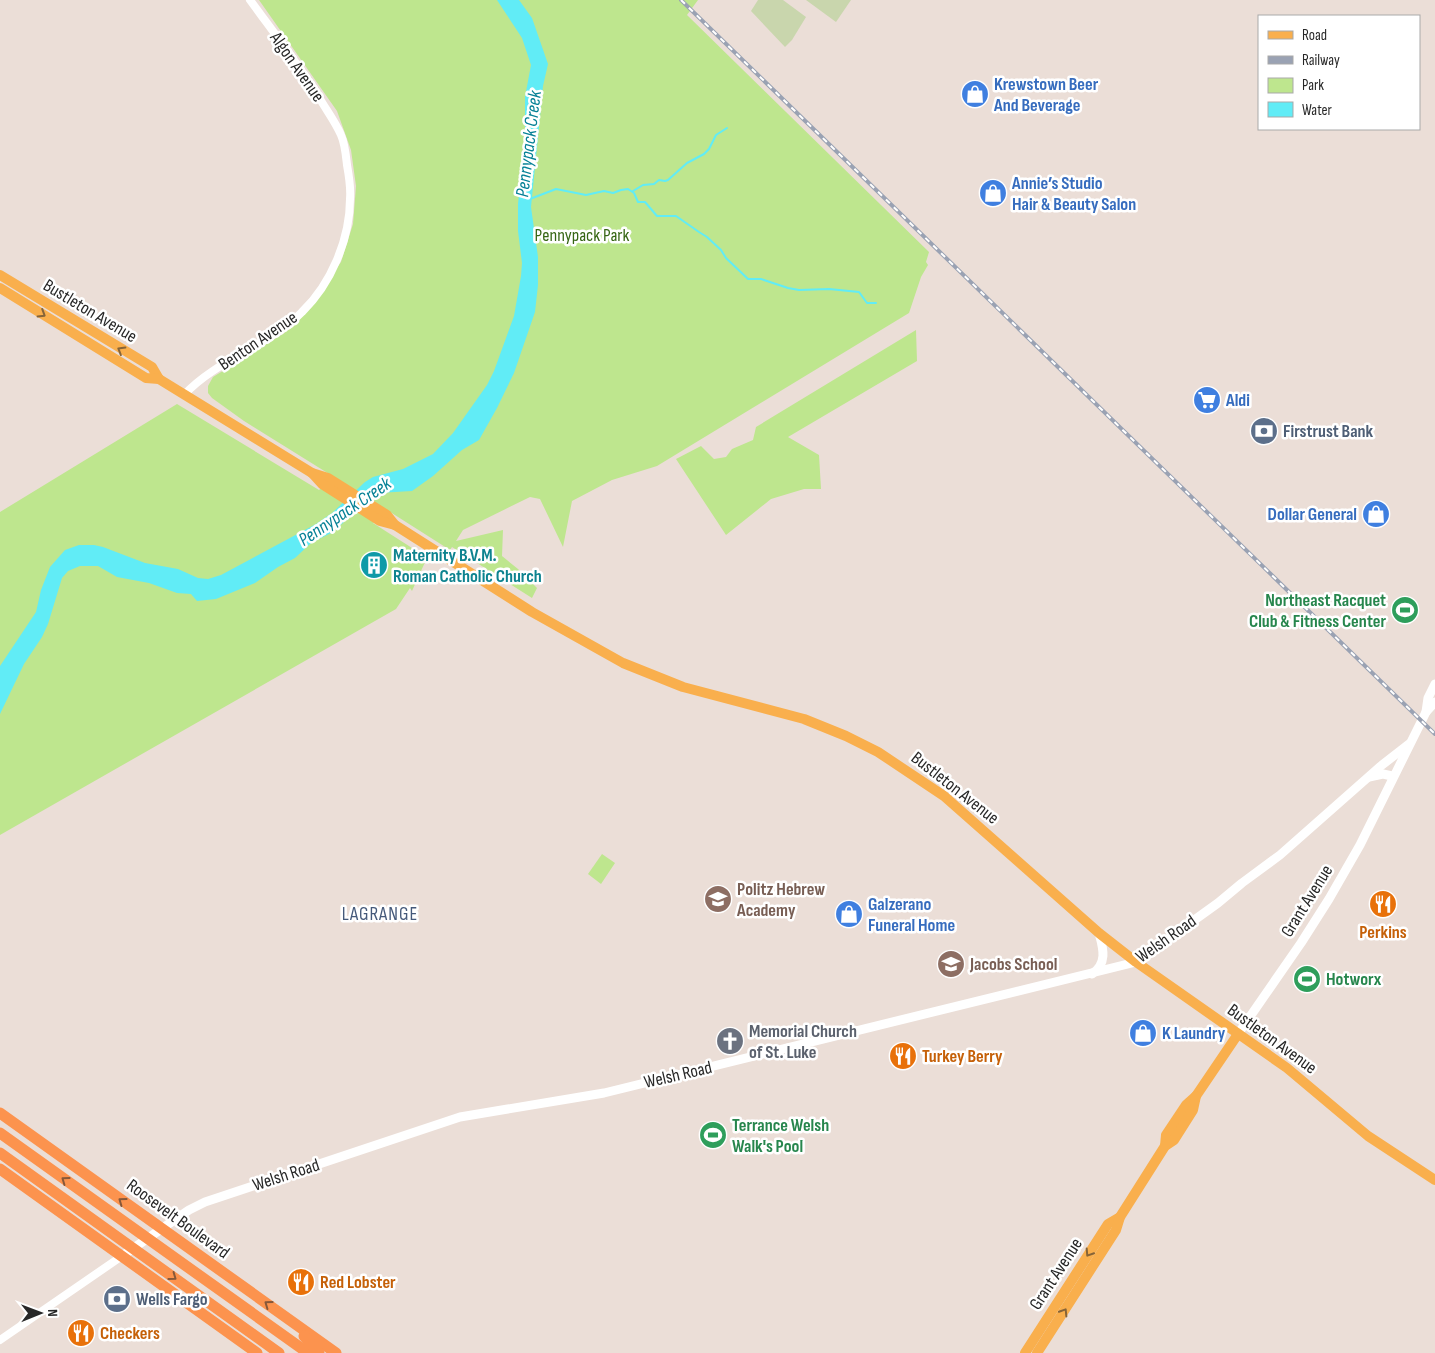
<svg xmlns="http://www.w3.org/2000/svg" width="1435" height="1353" font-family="'Sofia Sans Condensed',sans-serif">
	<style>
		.green { fill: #bee68e }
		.cemetery { fill: #c9d6ad }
		.water { fill: #61ecf6 }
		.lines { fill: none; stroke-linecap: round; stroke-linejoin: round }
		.stream { stroke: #61ecf6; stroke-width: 2 }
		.tertiary { stroke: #fff; stroke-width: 8 }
		.secondary { stroke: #fff; stroke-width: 9 }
		.primary { stroke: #f9af4d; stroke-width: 10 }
		.trunk { stroke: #fc934e; stroke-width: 11 }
		.rail-casing { stroke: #9aa2b3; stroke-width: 4 }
		.rail { stroke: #fff; stroke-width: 2; stroke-dasharray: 5.5; stroke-linecap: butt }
		.oneway { stroke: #866438 }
		.oneway2 { stroke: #875839 }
		.labels { text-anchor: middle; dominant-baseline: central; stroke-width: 5; stroke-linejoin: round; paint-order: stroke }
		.street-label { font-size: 18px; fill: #272727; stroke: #fff }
		.shop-label { font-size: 18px; font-weight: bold; fill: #366cbe; stroke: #fff; text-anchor: start }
		.park-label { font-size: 18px; fill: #366614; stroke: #fff }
		.service-label { font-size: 18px; font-weight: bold; fill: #4e5e75; stroke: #fff; text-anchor: start }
		.culture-label { font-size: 18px; font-weight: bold; fill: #0d838f; stroke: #fff; text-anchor: start }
		.leisure-label { font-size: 18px; font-weight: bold; fill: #27864d; stroke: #fff; text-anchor: start }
		.education-label { font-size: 18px; font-weight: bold; fill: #785e54; stroke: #fff; text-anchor: start }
		.food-label { font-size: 18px; font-weight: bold; fill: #c56008; stroke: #fff; text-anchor: start }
		.worship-label { font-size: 18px; font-weight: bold; fill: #5b616d; stroke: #fff; text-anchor: start }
		.water-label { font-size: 19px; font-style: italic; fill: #058196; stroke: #fff }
		.neighbourhood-label { font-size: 19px; letter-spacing: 1px; fill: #45597a; stroke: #fff }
	</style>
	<rect width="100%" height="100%" fill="#ebded7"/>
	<g class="green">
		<path d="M 259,0 L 698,0 L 687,15 L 929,252 L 926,262 L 928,265 L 921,277 L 909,313 L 657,466 L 612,480 L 572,501 L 563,547 L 540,499 L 530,497 L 463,530 L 456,541 L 503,530 L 502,556 L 518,569 L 537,588 L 532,598 L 452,547 L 450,550 L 387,510 L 373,523 L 423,555 L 426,560 L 412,591 L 410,588 L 396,609 L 0,835 L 0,512 L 177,404 L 319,490 L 334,477 L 244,421 L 212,398 L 208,393 L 208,386 L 213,377 L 283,334 L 295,325 L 341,262 L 353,224 L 356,186 L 351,150 L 337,111 Z"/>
		<path d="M 916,330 L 917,361 L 788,437 L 819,455 L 821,489 L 804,489 L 771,499 L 726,535 L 676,459 L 701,446 L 714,459 L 726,457 L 732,449 L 753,440 L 756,427 Z"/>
		<path d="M 602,854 L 615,863 L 601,884 L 588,874 Z"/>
	</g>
	<g class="cemetery">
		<path d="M 758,0 L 783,0 L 806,17 L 792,40 L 785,47 L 751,11 Z"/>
		<path d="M 806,0 L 851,0 L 836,22 Z"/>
	</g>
	<path class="water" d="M 497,0 L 519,0 L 532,18 L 548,64 L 543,86 L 531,207 L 538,257 L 538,285 L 535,312 L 514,373 L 497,408 L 479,440 L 462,450 L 433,476 L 412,491 L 378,493 L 350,514 L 343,523 L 331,533 L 311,543 L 295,558 L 278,567 L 255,583 L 216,599 L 197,601 L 191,594 L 177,593 L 149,583 L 117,577 L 98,566 L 80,566 L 68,571 L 62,578 L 48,624 L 42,637 L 24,664 L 0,714 L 0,666 L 36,612 L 41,590 L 50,567 L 65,550 L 79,545 L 94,545 L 103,547 L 145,563 L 178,569 L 198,578 L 208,579 L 221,575 L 316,524 L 332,513 L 365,482 L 373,477 L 403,469 L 433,454 L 453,433 L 487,385 L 494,371 L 514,316 L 521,276 L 522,263 L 518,231 L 518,204 L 525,137 L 525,97 L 531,65 L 522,38 Z"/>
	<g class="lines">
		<g class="stream">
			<path d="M 633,191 L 643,185 L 654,184 L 659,180 L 665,181 L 668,180 L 687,163 L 704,154 L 709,149 L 716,135 L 727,128"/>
			<path d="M 530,199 L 556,189 L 586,195 L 604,191 L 613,193 L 621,190 L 628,189 L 634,193 L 638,202 L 645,202 L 657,216 L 676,216 L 699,232 L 707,237 L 721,250 L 726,258 L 748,279 L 761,279 L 788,288 L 799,290 L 829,289 L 859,292 L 867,303 L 876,303"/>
		</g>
		<g class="tertiary">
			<path d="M 184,395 C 216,360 270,345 302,312 C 331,284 350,239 350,199 C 351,188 349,176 347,165 C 346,156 345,144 341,135 C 336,123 327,111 320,99 C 299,65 274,33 250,0"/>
			<path d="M 0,1340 L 122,1256"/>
		</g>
		<g class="secondary">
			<path d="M 1426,712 L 1428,698 L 1435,684"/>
			<path d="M 1369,777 L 1383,774 L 1392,776"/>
			<path d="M 1092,974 C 1108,963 1103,948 1099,933"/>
			<path d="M 1238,1034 L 1301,943 L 1329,899 L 1360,845 L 1426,712 L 1435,702"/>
			<path d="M 122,1256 L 189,1210 L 205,1202 L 460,1117 L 604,1093 L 1136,962 L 1218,903 L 1242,883 L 1280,855 L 1382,765 L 1409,744"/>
		</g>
		<g class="primary">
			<path d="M 0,275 L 152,367 L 159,379"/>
			<path d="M 0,288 L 146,378 L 159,379 L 312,473 L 328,478 L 387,515 L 395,525 L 532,612 L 623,663 L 683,687 L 804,719 L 846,736 L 878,752 L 944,796 L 1099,933 L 1136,962 L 1287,1068 L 1368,1136 L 1435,1180"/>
			<path d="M 312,473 L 322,484 L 380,521 L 395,525"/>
			<path d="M 1165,1146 L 1166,1135 L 1186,1105 L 1196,1096 L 1238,1034"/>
			<path d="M 1025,1353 L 1108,1224 L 1120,1217"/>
			<path d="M 1037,1353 L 1116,1230 L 1120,1217 L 1165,1146 L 1174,1140 L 1193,1110 L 1196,1096"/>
		</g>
		<g class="trunk">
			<path d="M 0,1113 L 336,1353"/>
			<path d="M 0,1133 L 308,1353"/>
			<path d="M 0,1153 L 279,1353"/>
			<path d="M 0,1169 L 257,1353"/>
			<path d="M 304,1336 L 319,1353"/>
		</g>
		<g class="rail-casing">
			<path id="rail" d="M 681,0 L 1435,734"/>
		</g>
		<use href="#rail" class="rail"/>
	</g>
	<defs><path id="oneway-chevron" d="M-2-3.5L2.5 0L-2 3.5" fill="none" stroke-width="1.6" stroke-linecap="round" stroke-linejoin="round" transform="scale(1.25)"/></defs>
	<g class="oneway">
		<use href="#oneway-chevron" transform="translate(42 314) rotate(32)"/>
		<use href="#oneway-chevron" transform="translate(121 350) rotate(-149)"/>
		<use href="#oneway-chevron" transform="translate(1089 1253) rotate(123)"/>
		<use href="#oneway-chevron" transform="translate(1064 1312) rotate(-58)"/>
	</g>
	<g class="oneway2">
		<use href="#oneway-chevron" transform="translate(65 1180) rotate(-144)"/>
		<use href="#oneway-chevron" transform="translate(122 1201) rotate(-144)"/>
		<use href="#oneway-chevron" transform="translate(173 1277) rotate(36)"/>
		<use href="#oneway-chevron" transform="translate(268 1304) rotate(-144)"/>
	</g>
	<defs>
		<g id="shop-disc" transform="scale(1.4375)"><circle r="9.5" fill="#3f7fe0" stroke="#fff"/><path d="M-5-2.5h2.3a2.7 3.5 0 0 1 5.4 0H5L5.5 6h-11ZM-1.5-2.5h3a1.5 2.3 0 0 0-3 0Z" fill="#fff"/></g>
		<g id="supermarket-disc" transform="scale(1.4375)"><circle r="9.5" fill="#3f7fe0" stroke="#fff"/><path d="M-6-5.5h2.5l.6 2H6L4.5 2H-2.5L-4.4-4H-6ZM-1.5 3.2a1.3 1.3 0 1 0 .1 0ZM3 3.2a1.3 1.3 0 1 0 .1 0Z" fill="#fff"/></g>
		<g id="bank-disc" transform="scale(1.4375)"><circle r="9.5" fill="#5c6f8a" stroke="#fff"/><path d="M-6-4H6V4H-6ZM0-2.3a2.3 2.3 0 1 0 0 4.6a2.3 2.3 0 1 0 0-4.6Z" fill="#fff"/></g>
		<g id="building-disc" transform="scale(1.4375)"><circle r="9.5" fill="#0f9aa8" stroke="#fff"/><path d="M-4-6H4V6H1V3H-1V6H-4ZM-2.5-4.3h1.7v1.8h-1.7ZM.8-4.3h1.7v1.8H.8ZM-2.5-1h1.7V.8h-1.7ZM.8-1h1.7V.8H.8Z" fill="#fff"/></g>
		<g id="stadium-disc" transform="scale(1.4375)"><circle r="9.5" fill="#2e9e5b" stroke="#fff"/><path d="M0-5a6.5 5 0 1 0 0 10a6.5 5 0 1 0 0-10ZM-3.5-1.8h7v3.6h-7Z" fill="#fff"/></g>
		<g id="school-disc" transform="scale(1.4375)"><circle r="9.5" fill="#8d6e63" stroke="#fff"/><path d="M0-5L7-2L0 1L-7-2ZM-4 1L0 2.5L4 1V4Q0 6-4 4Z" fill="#fff"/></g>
		<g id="restaurant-disc" transform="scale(1.4375)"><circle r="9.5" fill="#e8710a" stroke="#fff"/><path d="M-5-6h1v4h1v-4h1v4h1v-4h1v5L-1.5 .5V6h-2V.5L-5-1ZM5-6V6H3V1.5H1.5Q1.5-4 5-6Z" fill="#fff"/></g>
		<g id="church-disc" transform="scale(1.4375)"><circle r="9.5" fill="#6b7280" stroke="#fff"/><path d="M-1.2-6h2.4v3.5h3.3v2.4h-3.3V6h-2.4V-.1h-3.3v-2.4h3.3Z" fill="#fff"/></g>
	</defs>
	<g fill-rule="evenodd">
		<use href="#shop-disc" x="975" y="94"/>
		<use href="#shop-disc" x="993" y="193"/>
		<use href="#supermarket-disc" x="1207" y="400"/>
		<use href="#bank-disc" x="1264" y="431"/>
		<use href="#shop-disc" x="1376" y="514"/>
		<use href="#building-disc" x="374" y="565"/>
		<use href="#stadium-disc" x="1405" y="610"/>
		<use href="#school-disc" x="718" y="899"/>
		<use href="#restaurant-disc" x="1383" y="904"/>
		<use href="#shop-disc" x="849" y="914"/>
		<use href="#school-disc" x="951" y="964"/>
		<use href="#stadium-disc" x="1307" y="979"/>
		<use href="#shop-disc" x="1143" y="1033"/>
		<use href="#church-disc" x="730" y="1041"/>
		<use href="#restaurant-disc" x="903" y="1056"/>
		<use href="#stadium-disc" x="713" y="1135"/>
		<use href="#restaurant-disc" x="301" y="1282"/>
		<use href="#bank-disc" x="117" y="1299"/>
		<use href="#restaurant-disc" x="81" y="1333"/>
	</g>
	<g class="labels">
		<g class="street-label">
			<text transform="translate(297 67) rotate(55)">Algon Avenue</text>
			<text transform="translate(90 311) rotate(31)">Bustleton Avenue</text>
			<text transform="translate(258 341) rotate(-34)">Benton Avenue</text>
			<text transform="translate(955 788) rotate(38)">Bustleton Avenue</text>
			<text transform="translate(1307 901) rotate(-58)">Grant Avenue</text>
			<text transform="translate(1166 939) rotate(-35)">Welsh Road</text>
			<text transform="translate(1272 1039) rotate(36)">Bustleton Avenue</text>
			<text transform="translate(678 1075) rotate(-13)">Welsh Road</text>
			<text transform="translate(286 1175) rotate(-18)">Welsh Road</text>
			<text transform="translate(178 1219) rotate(36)">Roosevelt Boulevard</text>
			<text transform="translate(1056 1274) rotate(-57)">Grant Avenue</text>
		</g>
		<g class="shop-label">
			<text x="994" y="84">Krewstown Beer<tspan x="994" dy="21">And Beverage</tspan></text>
			<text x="1012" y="183">Annie’s Studio<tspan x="1012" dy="21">Hair &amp; Beauty Salon</tspan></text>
			<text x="1226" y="400">Aldi</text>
			<text x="1357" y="514" text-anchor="end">Dollar General</text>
			<text x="868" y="904">Galzerano<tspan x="868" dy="21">Funeral Home</tspan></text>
			<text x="1162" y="1033">K Laundry</text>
		</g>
		<g class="park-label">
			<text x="582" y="235">Pennypack Park</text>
		</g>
		<g class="service-label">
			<text x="1283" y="431">Firstrust Bank</text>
			<text x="136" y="1299">Wells Fargo</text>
		</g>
		<g class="culture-label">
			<text x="393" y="555">Maternity B.V.M.<tspan x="393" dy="21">Roman Catholic Church</tspan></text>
		</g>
		<g class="leisure-label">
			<text x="1386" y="600" text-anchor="end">Northeast Racquet<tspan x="1386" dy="21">Club &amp; Fitness Center</tspan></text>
			<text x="1326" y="979">Hotworx</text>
			<text x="732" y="1125">Terrance Welsh<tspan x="732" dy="21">Walk's Pool</tspan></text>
		</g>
		<g class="education-label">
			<text x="737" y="889">Politz Hebrew<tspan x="737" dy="21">Academy</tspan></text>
			<text x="970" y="964">Jacobs School</text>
		</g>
		<g class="food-label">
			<text x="1383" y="932" text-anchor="middle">Perkins</text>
			<text x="922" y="1056">Turkey Berry</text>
			<text x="320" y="1282">Red Lobster</text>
			<text x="100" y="1333">Checkers</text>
		</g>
		<g class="worship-label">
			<text x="749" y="1031">Memorial Church<tspan x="749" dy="21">of St. Luke</tspan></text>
		</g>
		<g class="water-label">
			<text transform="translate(529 144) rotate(-83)">Pennypack Creek</text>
			<text transform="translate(345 512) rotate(-34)">Pennypack Creek</text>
		</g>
		<g class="neighbourhood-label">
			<text x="380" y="914">LAGRANGE</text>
		</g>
	</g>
	<rect x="1258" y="15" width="162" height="115" fill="#ffffff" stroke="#a9a9a9"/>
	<rect x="1268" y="31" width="25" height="8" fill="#f9af4d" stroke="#a9a9a9"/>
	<text x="1302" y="40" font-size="15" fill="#272727">Road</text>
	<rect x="1268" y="56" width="25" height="8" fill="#9aa2b3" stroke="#a9a9a9"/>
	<text x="1302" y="65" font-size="15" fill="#272727">Railway</text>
	<rect x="1268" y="78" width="25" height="15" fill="#bee68e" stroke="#a9a9a9"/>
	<text x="1302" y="90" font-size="15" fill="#272727">Park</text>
	<rect x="1268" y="102" width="25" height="15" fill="#61ecf6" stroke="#a9a9a9"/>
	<text x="1302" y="115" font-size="15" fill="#272727">Water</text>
	<g transform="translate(40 1313) rotate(89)" stroke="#ffffff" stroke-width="4" paint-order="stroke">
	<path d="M0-4L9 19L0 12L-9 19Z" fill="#272727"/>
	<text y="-8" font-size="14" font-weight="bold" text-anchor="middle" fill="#272727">N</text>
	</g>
</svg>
